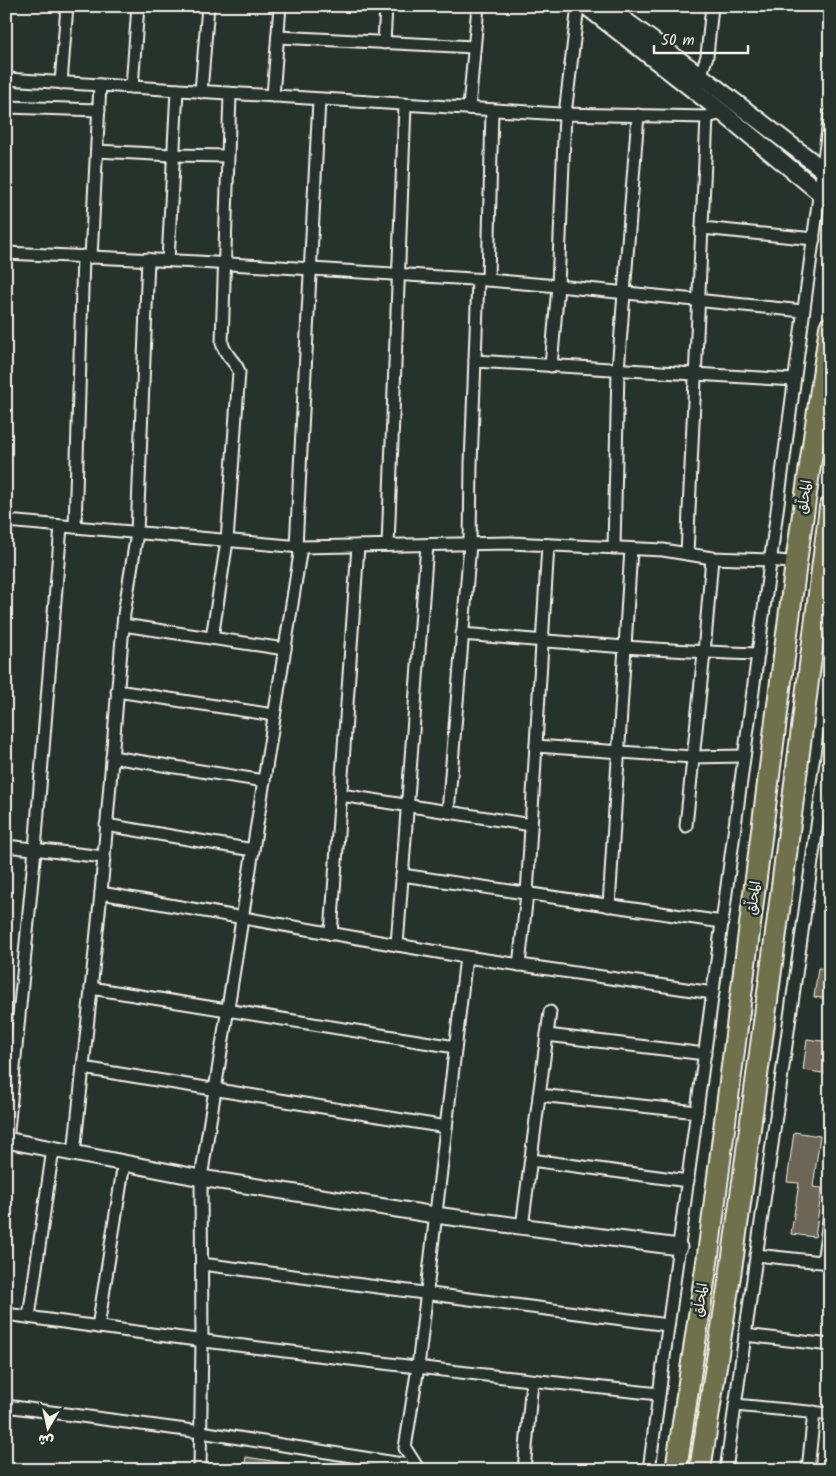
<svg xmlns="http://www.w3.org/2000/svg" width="836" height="1476" font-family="Kalam,'Playpen Sans Arabic',sans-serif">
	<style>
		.building { fill: #6d6656; stroke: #f4f1e8 }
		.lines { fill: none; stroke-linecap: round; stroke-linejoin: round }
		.minor-casing { stroke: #f4f1e8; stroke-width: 15 }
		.tertiary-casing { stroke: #f4f1e8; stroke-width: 19 }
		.secondary-casing { stroke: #f4f1e8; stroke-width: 20 }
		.trunk-casing { stroke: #f4f1e8; stroke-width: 24 }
		.minor { stroke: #26332d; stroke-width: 11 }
		.tertiary { stroke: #26332d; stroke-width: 15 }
		.secondary { stroke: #26332d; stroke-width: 16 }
		.trunk { stroke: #6e714b; stroke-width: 20 }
		.labels { text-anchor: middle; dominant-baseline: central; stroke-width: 5; stroke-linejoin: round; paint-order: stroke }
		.street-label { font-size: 14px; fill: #f4f1e8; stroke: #26332d }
	</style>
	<rect width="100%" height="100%" fill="#26332d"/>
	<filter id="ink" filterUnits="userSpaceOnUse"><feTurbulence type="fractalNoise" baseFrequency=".02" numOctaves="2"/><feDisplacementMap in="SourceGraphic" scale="10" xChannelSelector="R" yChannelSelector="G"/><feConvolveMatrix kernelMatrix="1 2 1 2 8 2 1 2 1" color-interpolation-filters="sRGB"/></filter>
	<g filter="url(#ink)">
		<g class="building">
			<path d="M 818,968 L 830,969 L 830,999 L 814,997 Z"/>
			<path d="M 807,1039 L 830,1042 L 829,1074 L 803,1070 Z"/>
			<path d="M 794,1132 L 820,1136 L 813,1187 L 822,1188 L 815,1237 L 791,1234 L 799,1183 L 787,1182 Z"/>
			<path d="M 246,1457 L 291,1464 L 291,1470 L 244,1470 Z"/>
		</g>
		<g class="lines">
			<g class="minor-casing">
				<g id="minor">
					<path d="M 278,37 L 474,47"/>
					<path d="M 384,43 L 386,6"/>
					<path d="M 6,79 L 560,114 L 707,117 L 723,113"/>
					<path d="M 61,83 L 67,6"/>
					<path d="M 698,83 L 707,56 L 712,6"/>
					<path d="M 132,87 L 138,6"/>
					<path d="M 201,92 L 208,6"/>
					<path d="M 273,96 L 280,6"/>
					<path d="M 6,107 L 99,110"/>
					<path d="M 469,108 L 478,6"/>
					<path d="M 97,151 L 173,155 L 227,156"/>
					<path d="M 702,228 L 814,239"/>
					<path d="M 6,253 L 198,262 L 488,280 L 558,286 L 803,311"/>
					<path d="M 91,257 L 100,85"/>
					<path d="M 168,260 L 177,90"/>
					<path d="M 488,280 L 492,110"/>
					<path d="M 475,361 L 794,380"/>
					<path d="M 551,366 L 558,286 L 565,114 L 578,6"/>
					<path d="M 6,521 L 301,547 L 510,543 L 663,550 L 712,558 L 770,560 L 796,563"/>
					<path d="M 75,527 L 83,256"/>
					<path d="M 388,545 L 405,105"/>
					<path d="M 296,547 L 319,100"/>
					<path d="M 614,548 L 618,370 L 638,115"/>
					<path d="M 687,554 L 707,117"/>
					<path d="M 123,625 L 285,649"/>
					<path d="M 462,634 C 561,642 659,651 758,654"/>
					<path d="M 212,638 L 227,541 L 239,372 C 236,361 226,358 222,343 L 230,94"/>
					<path d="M 117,691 L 274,715"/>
					<path d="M 536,746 L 692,757 L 744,756"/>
					<path d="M 112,757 L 264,781"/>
					<path d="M 341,795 L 531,825"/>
					<path d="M 448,812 L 470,544 L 471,464 L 478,280"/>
					<path d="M 106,825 L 253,850"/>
					<path d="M 686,826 L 704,653 L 712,558"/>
					<path d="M 6,846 L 104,857"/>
					<path d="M 402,875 L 722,922"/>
					<path d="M 101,893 L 466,957 L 713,993"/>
					<path d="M 609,906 L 631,549"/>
					<path d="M 331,934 L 358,546"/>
					<path d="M 397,945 L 427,545"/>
					<path d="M 519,965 L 527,894 L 548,545"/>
					<path d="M 91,988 L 455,1047"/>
					<path d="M 547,1035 L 705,1054"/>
					<path d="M 83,1068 L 446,1127"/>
					<path d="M 539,1095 L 697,1112"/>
					<path d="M 7,1141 L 35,849 L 61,526"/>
					<path d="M 74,1154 L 101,893 L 124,614 L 137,533 L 148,259"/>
					<path d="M 531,1160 L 688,1181"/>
					<path d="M 522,1227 L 550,1012"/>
					<path d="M 756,1255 L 830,1263"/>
					<path d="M 823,1262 L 830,1213"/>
					<path d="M 202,1264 L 668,1325"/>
					<path d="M 6,1314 C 223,1345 441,1371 659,1394"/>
					<path d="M 29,1317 L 53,1149"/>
					<path d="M 98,1327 L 124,1163"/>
					<path d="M 745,1335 L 830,1345"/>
					<path d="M 735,1405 L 830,1414"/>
					<path d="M 6,1406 L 201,1432 L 402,1464"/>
					<path d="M 200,1470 L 202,1341 L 201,1178 L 301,547"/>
					<path d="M 419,1470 L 405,1448 L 418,1367 L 466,957"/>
					<path d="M 524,1470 L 532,1381"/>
					<path d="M 649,1470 L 830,114"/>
					<path d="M 726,1470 L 830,734"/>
					<path d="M 808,1470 L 814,1412"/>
				</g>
			</g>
			<g class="tertiary-casing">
				<path id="tertiary" d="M 6,1140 L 201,1178 L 435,1215 L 679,1247"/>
			</g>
			<g class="secondary-casing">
				<g id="secondary">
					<path d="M 586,6 L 723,113 L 819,192 L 830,198"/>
					<path d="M 608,6 L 619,16 L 701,76 L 822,169 L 830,172"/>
				</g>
			</g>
			<g class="trunk-casing">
				<g id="trunk">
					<path d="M 676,1470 L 708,1255 L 796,563 L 830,327"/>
					<path d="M 700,1470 L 733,1256 L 779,910 L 830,507"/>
				</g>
			</g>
			<use href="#minor" class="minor"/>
			<use href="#tertiary" class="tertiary"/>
			<use href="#secondary" class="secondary"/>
			<use href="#trunk" class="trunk"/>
		</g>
	</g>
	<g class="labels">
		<g class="street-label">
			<text transform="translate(805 497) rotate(-82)">المحلّق</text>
			<text transform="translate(754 898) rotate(-83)">المحلّق</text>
			<text transform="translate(701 1300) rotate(-82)">المحلّق</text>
		</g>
	</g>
	<rect width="836" height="1476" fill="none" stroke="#26332d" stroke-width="25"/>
	<rect x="12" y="12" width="811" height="1451" fill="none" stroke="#f4f1e8" stroke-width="2" filter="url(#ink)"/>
	<g transform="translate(48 1428) rotate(189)" stroke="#26332d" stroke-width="4" paint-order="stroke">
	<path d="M0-4L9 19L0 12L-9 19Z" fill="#f4f1e8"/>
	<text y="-8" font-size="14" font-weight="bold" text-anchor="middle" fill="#f4f1e8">ش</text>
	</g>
	<path d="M654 45v8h94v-8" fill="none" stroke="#f4f1e8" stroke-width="2.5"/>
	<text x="661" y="45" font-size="15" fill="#f4f1e8" stroke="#26332d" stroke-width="4" paint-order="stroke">50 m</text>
</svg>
